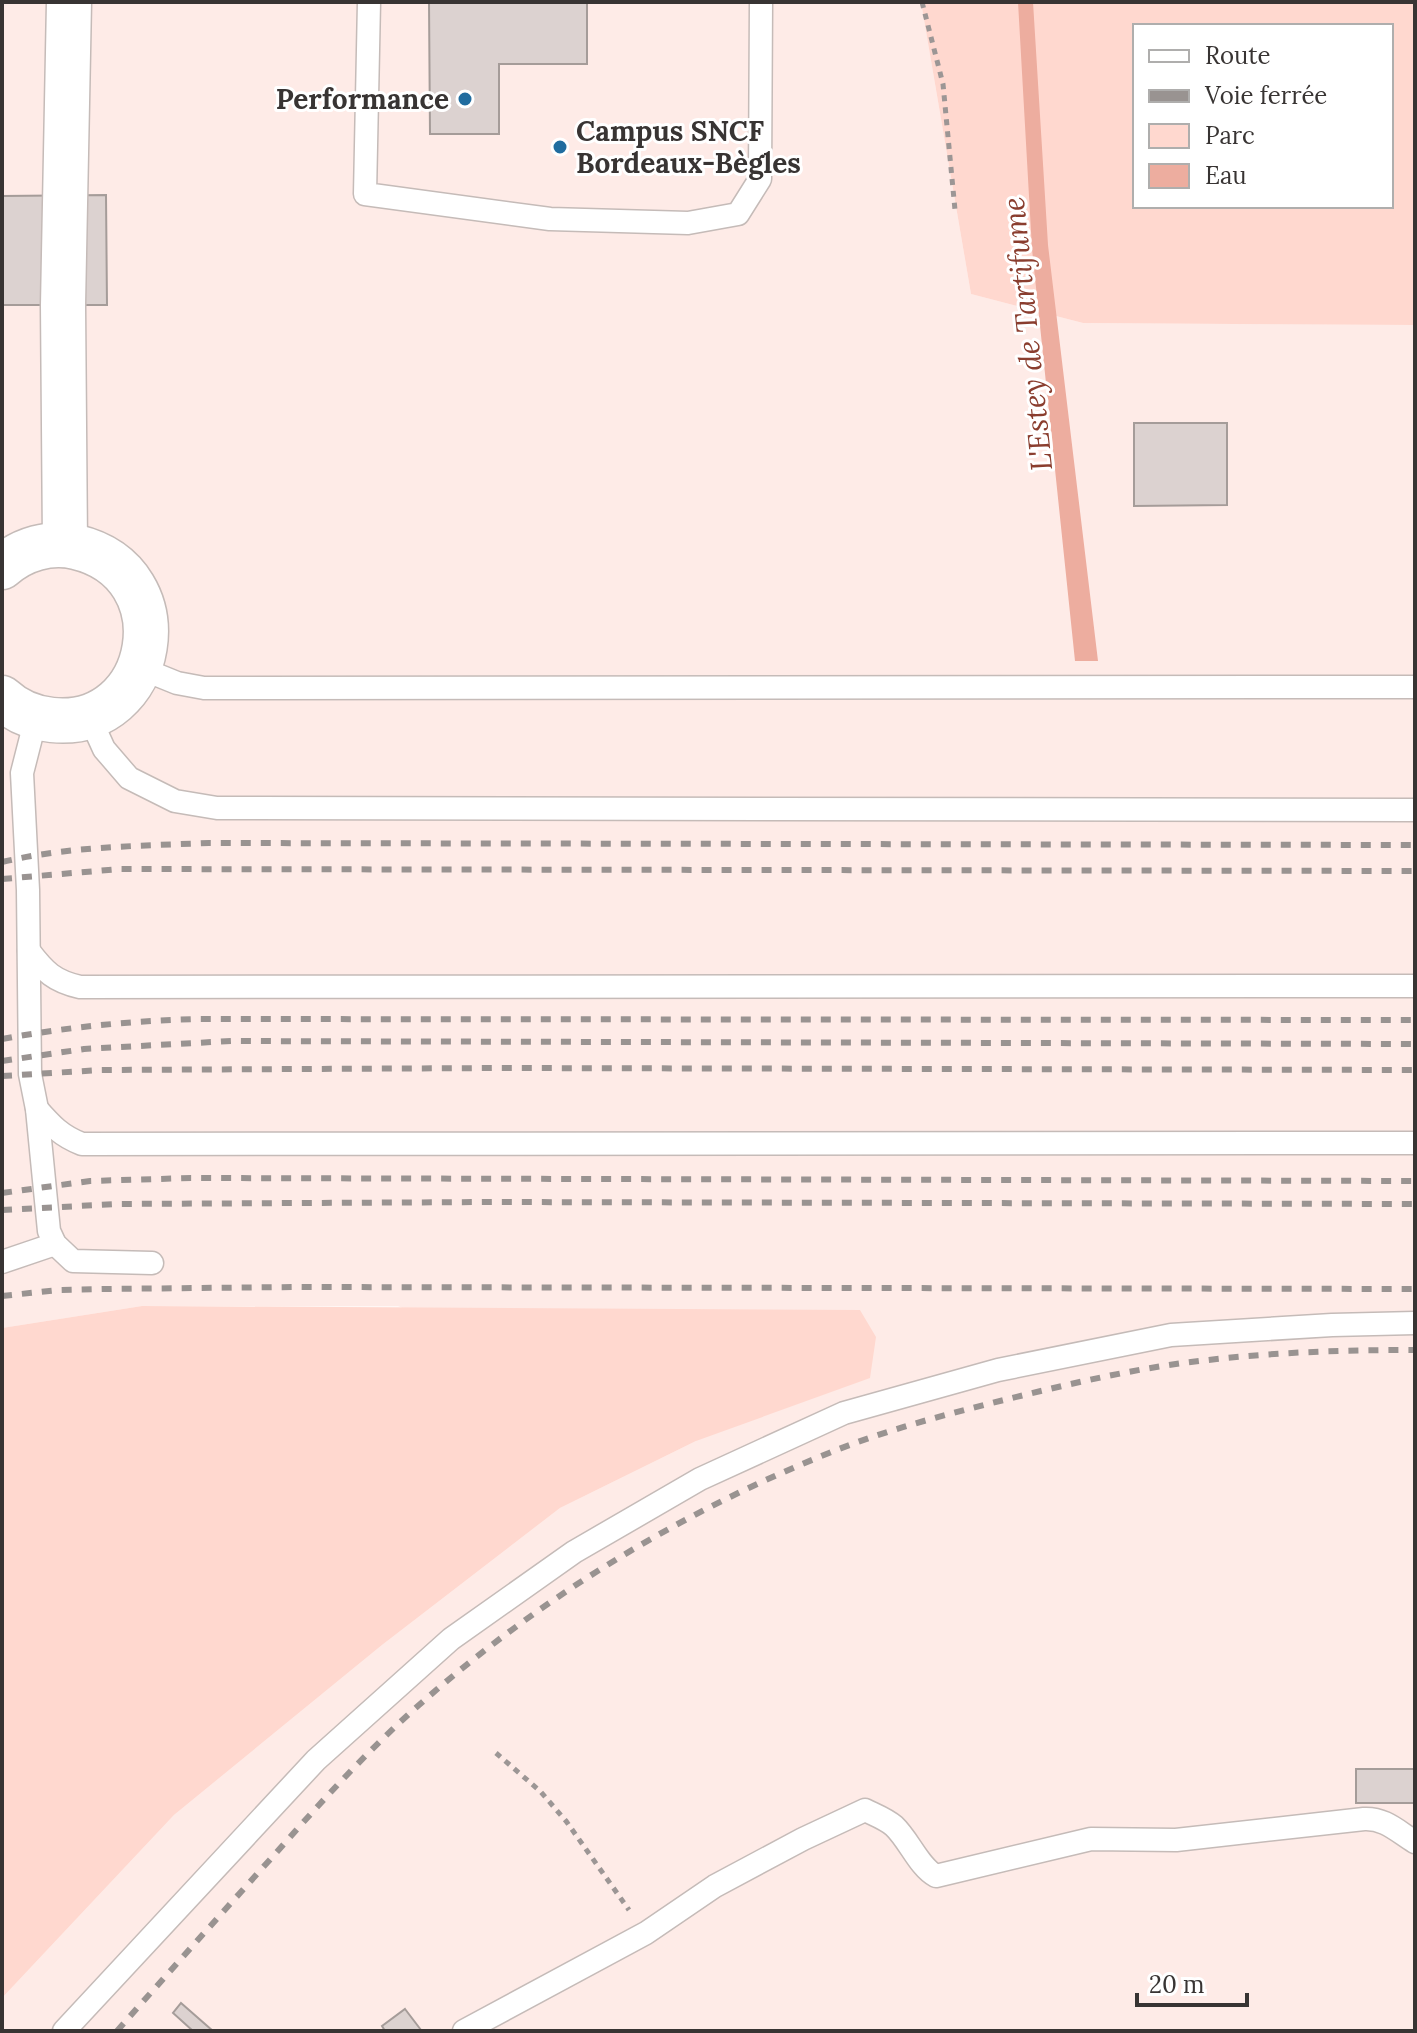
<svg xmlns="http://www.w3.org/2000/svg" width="1417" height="2033" font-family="Lora,serif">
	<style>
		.built { fill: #feebe7 }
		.green { fill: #ffd8cf; fill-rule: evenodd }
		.water { fill: #edad9f }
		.building { fill: #dcd2d0; stroke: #a59c99; stroke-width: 2 }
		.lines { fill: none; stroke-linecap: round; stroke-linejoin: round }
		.service-casing { stroke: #c5bbb8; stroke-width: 25 }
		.minor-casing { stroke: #c5bbb8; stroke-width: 47 }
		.path { stroke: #9c9695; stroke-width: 5; stroke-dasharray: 6 6; stroke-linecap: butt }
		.service { stroke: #fff; stroke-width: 22 }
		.minor { stroke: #fff; stroke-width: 44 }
		.rail { stroke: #999391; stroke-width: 6; stroke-dasharray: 10 10; stroke-linecap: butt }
		.poi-dot { fill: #206c9f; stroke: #fff; stroke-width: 3 }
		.labels { text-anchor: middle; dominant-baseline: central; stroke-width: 6; stroke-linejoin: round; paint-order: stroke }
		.poi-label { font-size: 28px; font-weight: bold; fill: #383433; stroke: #fff; text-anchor: end }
		.water-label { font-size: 30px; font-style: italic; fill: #8a3d2e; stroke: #fff }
	</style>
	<rect width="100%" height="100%" fill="#fff7f5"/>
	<path class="built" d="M 2,2 L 921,2 L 971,294 L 1083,323 L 1415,325 L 1415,2031 L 2,2031 L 2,1998 L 174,1815 L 382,1645 L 560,1508 L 696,1441 L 398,1306 L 142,1306 L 2,1328 Z"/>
	<g class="green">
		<path d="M 921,2 L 1415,2 L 1415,325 L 1083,323 L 971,294 ZM 1135,26 L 1391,26 L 1391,206 L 1135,206 Z"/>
		<path d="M 142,1306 L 860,1310 L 876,1337 L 870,1378 L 696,1441 L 560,1508 L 382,1645 L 174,1815 L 2,1998 L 2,1328 Z"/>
	</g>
	<path class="water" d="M 1018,2 L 1033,2 L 1048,245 L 1098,661 L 1075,661 L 1032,249 Z"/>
	<g class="building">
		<path d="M 429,2 L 587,2 L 587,64 L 499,64 L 499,134 L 430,134 Z"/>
		<path d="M 106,195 L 107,305 L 2,305 L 2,196 Z"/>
		<path d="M 1134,423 L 1227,423 L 1227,505 L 1134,506 Z"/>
		<rect x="1356" y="1769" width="59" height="34"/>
		<path d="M 181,2003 L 213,2031 L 193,2031 L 173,2013 Z"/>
		<path d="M 405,2009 L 421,2030 L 385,2031 L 382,2026 Z"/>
	</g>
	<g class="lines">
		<g class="service-casing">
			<g id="service">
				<path d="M 369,2 L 365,194 L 550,219 L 688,223 L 738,214 L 760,179 L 761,2"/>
				<path d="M 140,668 L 177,683 L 204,688 L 1415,687"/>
				<path d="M 89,716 L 104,749 L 129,778 L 175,801 L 217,808 L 1415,810"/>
				<path d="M 36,718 L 22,773 L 28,890 L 30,1074 L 37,1109 L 49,1231 L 55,1244 L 73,1261 L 152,1263"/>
				<path d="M 29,951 C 45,972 54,981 80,987 L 1415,986"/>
				<path d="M 37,1109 C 51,1125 61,1136 82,1144 L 1415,1143"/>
				<path d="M 2,1262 L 55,1244"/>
				<path d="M 64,2031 L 316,1760 L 451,1639 L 574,1552 L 700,1479 L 844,1413 L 998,1370 L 1171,1335 L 1332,1325 L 1415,1323"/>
				<path d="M 464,2031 L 646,1933 L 715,1886 L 803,1839 L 865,1810 C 875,1815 886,1819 894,1826 C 909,1840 919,1867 936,1876 L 1091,1839 L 1176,1840 L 1364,1819 C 1385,1818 1397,1831 1415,1842"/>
			</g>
		</g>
		<g class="minor-casing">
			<g id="minor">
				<path d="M 65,545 L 63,305 L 69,2"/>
				<path d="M 2,567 C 22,549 50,541 76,547 C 186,573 157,731 52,720 C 33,718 16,711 2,698"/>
			</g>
		</g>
		<g class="path">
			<path d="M 922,2 L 943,84 L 955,210"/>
			<path d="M 496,1753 L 540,1791 L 566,1821 L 629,1910"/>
		</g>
		<use href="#service" class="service"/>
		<use href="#minor" class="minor"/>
		<g class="rail">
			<path d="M 2,862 C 70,846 140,846 209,843 L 1415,845"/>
			<path d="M 2,879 L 120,869 L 1415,871"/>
			<path d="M 2,1039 C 67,1027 131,1021 197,1019 L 1415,1020"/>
			<path d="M 2,1061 L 84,1049 L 231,1041 L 1415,1044"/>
			<path d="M 2,1076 L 101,1070 L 499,1068 L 1415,1070"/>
			<path d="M 2,1193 L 90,1181 L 191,1178 L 1415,1181"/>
			<path d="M 2,1210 L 118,1204 L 492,1202 L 1415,1204"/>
			<path d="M 2,1296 L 58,1290 L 103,1289 L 294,1287 L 1415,1289"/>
			<path d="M 117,2031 C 169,1972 222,1913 275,1854 C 321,1802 367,1751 419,1705 C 540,1598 679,1513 829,1453 C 888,1429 951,1413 1012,1398 C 1077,1382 1142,1367 1208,1360 C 1277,1352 1346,1350 1415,1350"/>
		</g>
	</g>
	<g class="poi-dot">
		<circle cx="465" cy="99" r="8"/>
		<circle cx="560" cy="147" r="8"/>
	</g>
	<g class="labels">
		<g class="poi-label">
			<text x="449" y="99">Performance</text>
			<text x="576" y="131" text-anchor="start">Campus SNCF<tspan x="576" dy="32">Bordeaux-Bègles</tspan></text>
		</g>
		<g class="water-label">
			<text transform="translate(1027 334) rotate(-96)">L'Estey de Tartifume</text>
		</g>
	</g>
	<rect width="1417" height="2033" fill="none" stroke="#383433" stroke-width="8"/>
	<rect x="1133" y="24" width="260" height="184" fill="#ffffff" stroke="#afaead" stroke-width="2"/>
	<rect x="1149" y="50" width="40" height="12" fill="#ffffff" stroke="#afaead" stroke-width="2"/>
	<text x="1205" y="64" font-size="24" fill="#383433">Route</text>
	<rect x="1149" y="90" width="40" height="12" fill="#999391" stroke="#afaead" stroke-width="2"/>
	<text x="1205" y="104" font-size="24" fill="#383433">Voie ferrée</text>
	<rect x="1149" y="124" width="40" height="24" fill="#ffd8cf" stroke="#afaead" stroke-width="2"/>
	<text x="1205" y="144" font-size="24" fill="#383433">Parc</text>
	<rect x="1149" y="164" width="40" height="24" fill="#edad9f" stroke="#afaead" stroke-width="2"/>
	<text x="1205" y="184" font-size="24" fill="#383433">Eau</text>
	<path d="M1137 1993v12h110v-12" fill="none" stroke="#383433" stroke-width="4"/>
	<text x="1149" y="1993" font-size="24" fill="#383433" stroke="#ffffff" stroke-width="6" paint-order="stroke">20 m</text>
</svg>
